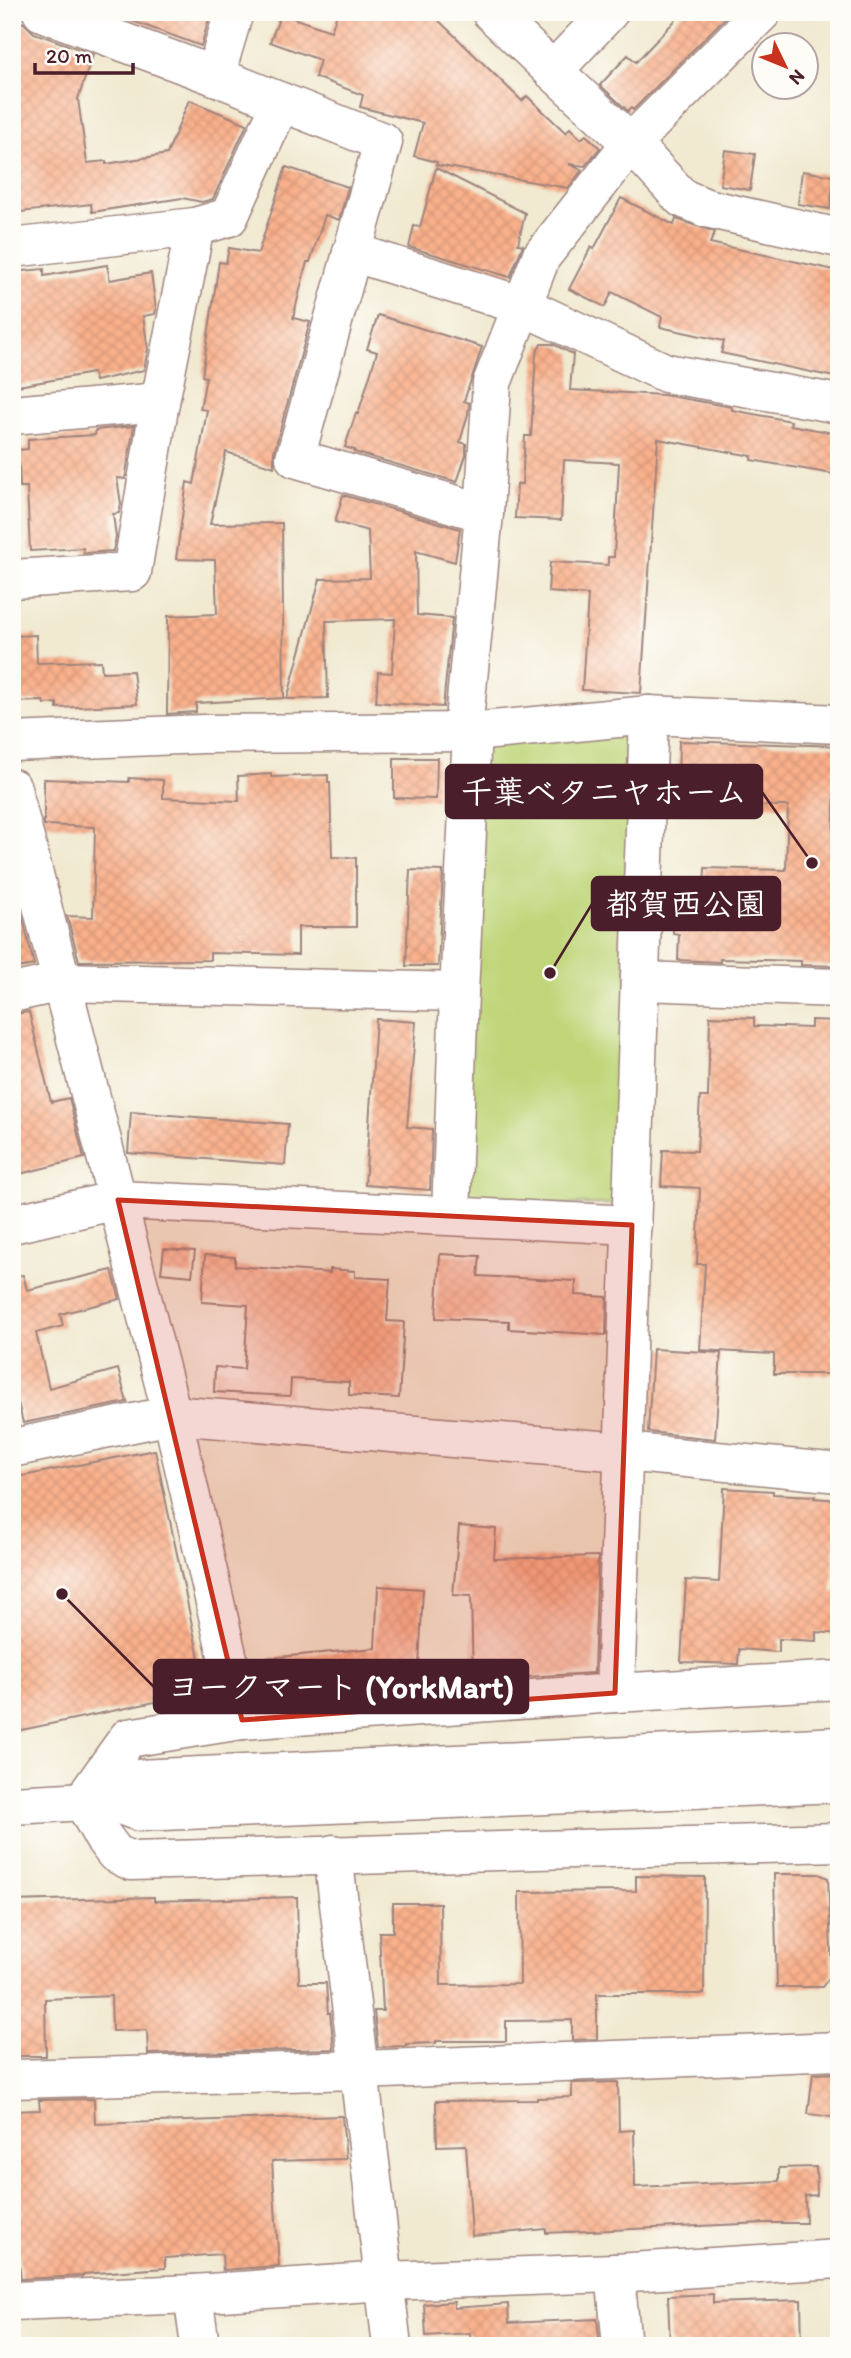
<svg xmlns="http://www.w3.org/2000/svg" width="851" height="2358" font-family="Itim,'Klee One',sans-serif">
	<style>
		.park { fill: #c0d679; stroke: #857a52; stroke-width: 2 }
		.building { fill: url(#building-cross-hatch) }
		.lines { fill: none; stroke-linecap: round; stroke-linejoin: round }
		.minor-casing { stroke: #9e847e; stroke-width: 41 }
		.minor { stroke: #fff; stroke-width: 38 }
		.marked { fill: #c8321e; fill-opacity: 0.2; stroke: #c8321e; stroke-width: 5; stroke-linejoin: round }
		.leader { fill: none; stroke: #4a1f2b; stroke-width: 2.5 }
		.callout-dot { fill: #4a1f2b; stroke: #fdfcf7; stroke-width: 2.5 }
		.callout { fill: #4a1f2b; stroke: #4a1f2b; stroke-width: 2.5 }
		.callout-label { font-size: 32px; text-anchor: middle; font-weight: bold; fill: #fff }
	</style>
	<defs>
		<pattern id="building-cross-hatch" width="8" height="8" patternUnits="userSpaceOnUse" patternTransform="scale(1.75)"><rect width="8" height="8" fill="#f9b08b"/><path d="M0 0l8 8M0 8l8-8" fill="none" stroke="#d79778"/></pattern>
	</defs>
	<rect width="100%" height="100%" fill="#fdfcf7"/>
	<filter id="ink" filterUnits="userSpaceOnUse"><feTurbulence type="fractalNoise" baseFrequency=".0143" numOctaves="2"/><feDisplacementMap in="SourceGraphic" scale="14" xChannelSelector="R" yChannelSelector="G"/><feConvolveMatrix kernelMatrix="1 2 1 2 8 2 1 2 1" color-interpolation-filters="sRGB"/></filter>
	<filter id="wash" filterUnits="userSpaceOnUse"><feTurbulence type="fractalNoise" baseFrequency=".00686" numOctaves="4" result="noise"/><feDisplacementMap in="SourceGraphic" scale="28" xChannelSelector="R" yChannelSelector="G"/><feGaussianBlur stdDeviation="1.57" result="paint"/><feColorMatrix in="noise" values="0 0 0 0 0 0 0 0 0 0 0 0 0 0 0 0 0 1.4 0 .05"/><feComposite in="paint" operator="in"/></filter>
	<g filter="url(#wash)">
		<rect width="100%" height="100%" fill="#f1e9d0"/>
		<path class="park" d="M 636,729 L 618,1204 L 476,1205 L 465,1192 L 480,754 L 494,740 Z"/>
		<g id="blocks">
			<g class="building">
				<path d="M 120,12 L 211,12 L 201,46 L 119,16 Z"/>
				<path d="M 338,12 L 430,12 L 522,101 L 527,96 L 566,133 L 570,128 L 581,139 L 586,135 L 600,148 L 585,166 L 569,164 L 582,170 L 568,188 L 436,165 L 437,162 L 414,156 L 423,123 L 360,107 L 363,95 L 315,77 L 320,60 L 270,42 L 281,14 L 331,31 Z"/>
				<path d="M 683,12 L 731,12 L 633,110 L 631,108 L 628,111 L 600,85 L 628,55 L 636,62 Z"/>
				<path d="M 12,19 L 24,23 L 34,33 L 93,54 L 78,99 L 87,163 L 106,161 L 106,164 L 167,154 L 189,100 L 247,124 L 213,199 L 202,202 L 182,198 L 92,212 L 91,204 L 12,213 Z"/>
				<path d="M 725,150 L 755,154 L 750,190 L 720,185 Z"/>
				<path d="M 286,167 L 348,187 L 339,220 L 325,215 L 310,262 L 307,262 L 293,318 L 310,322 L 274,452 L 274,467 L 226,452 L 210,524 L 282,523 L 284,698 L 196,703 L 196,712 L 167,714 L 168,616 L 217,614 L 215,560 L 176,559 L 187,482 L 194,484 L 207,410 L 200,409 L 206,377 L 202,376 L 219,262 L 226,263 L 229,248 L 258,253 Z"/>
				<path d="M 436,168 L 525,213 L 518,244 L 523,245 L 510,277 L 409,247 L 414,226 L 420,227 Z"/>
				<path d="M 802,171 L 834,176 L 830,209 L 798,204 Z"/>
				<path d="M 621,198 L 674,225 L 676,219 L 715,232 L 710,243 L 839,271 L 839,378 L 721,353 L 724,341 L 660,327 L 662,317 L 612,292 L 605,307 L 569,289 L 591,247 L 594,249 Z"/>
				<path d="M 107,265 L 110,280 L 151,273 L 156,309 L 155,314 L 143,316 L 148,349 L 144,370 L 95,381 L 93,373 L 12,387 L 12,272 L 44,269 L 44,276 Z"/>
				<path d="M 378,315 L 482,347 L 464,401 L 469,403 L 468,414 L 460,442 L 466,444 L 466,455 L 457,482 L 354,452 L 355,450 L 345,447 L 356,413 L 358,414 L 377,352 L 367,349 Z"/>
				<path d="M 541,344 L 553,344 L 573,354 L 570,390 L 664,395 L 732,407 L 732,410 L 791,421 L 790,425 L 839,434 L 839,475 L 751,460 L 752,456 L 658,439 L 641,693 L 582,690 L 588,595 L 548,592 L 550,562 L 608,565 L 608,557 L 614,557 L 619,463 L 564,460 L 561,520 L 515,518 L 517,484 L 522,484 L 525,436 L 531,436 L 536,354 Z"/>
				<path d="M 134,426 L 125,479 L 117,478 L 121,504 L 119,513 L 113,514 L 116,537 L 113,551 L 84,553 L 83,548 L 30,551 L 27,487 L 20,487 L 18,450 L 28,449 L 28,439 L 95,435 L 96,430 Z"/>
				<path d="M 343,495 L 460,529 L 455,562 L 416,551 L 417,615 L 452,618 L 443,707 L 376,702 L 378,672 L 392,673 L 395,619 L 326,621 L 328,698 L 287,699 L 320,579 L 370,578 L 368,531 L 335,522 Z"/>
				<path d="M 36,635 L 37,663 L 101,661 L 102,672 L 133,671 L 137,704 L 57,708 L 57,703 L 44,704 L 43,701 L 12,702 L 12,636 Z"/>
				<path d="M 679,741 L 839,746 L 839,771 L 835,771 L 833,851 L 839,851 L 839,966 L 801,965 L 801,961 L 720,959 L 720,962 L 678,960 L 679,934 L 673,933 L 674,891 L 704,891 L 705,868 L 786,870 L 788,806 L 709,805 L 678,787 Z"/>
				<path d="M 394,758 L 437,758 L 436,799 L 394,798 Z"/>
				<path d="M 271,774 L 271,777 L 328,775 L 328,782 L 330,782 L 332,857 L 356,858 L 356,927 L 298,927 L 298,955 L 210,953 L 210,960 L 79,961 L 67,916 L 93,917 L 95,827 L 44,825 L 44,779 L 129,782 L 129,778 L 163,780 L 163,798 L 239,801 L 238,776 Z"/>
				<path d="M 410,870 L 443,871 L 438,966 L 406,966 Z"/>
				<path d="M 12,915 L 22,915 L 34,965 L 12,969 Z"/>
				<path d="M 29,1012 L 51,1102 L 69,1098 L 84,1158 L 12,1176 L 12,1014 Z"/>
				<path d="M 710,1016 L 754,1018 L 754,1026 L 811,1028 L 811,1020 L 839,1021 L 839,1374 L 774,1374 L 774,1354 L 700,1350 L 705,1264 L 697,1264 L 700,1188 L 661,1186 L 663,1150 L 697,1151 L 700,1097 L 708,1097 Z"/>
				<path d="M 376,1019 L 416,1022 L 407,1127 L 432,1129 L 430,1190 L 365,1185 Z"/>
				<path d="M 131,1112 L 288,1124 L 285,1165 L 128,1153 Z"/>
				<path d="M 164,1249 L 195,1251 L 192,1276 L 161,1273 Z"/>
				<path d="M 440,1254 L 480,1256 L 478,1276 L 576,1281 L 575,1295 L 607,1297 L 606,1335 L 509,1329 L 509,1321 L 436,1318 Z"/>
				<path d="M 205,1255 L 235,1257 L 235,1266 L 330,1273 L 330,1269 L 355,1271 L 355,1277 L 390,1279 L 387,1321 L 404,1322 L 399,1398 L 349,1395 L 349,1382 L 291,1379 L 290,1396 L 214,1392 L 215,1367 L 244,1369 L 248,1305 L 202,1302 Z"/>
				<path d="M 112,1270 L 120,1299 L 60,1314 L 63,1326 L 36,1333 L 49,1388 L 118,1369 L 127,1402 L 23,1423 L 12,1378 L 12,1276 L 23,1275 L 27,1290 Z"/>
				<path d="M 653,1349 L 721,1353 L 715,1439 L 648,1432 Z"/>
				<path d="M 155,1450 L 203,1677 L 158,1686 L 160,1701 L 12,1732 L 12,1478 Z"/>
				<path d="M 724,1488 L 773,1491 L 773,1494 L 815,1496 L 814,1498 L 839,1500 L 839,1539 L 835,1539 L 832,1592 L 839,1592 L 839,1634 L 816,1632 L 816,1641 L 779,1639 L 779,1652 L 739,1649 L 738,1664 L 681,1662 L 686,1580 L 719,1582 Z"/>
				<path d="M 459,1526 L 496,1529 L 494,1559 L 598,1556 L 594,1673 L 473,1680 L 471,1596 L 453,1595 Z"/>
				<path d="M 378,1586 L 423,1589 L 418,1685 L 272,1696 L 268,1658 L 375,1648 Z"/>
				<path d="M 774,1874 L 819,1874 L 828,1878 L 832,1974 L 822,1987 L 777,1987 Z"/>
				<path d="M 636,1876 L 705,1877 L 704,1994 L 597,1994 L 597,2039 L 572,2040 L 572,2020 L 506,2021 L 506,2041 L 436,2041 L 436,2043 L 406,2044 L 406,2046 L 378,2047 L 374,2011 L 383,2011 L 379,1932 L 393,1932 L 393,1903 L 440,1903 L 441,1985 L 520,1984 L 519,1892 L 636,1891 Z"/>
				<path d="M 154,1897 L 154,1901 L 297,1897 L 299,1983 L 326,1983 L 328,2013 L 330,2013 L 334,2049 L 148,2054 L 147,2030 L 112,2031 L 111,1996 L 45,1999 L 46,2056 L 12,2056 L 12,1901 Z"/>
				<path d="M 838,2073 L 832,2117 L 808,2114 L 813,2074 Z"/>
				<path d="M 618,2082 L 619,2131 L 634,2130 L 635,2187 L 779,2181 L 779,2168 L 816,2167 L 817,2195 L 805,2196 L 806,2223 L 765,2223 L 546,2233 L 546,2229 L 472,2236 L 466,2145 L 437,2146 L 436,2101 L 537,2100 L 537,2098 L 572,2097 L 572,2083 Z"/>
				<path d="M 94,2099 L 95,2124 L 342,2116 L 346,2159 L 272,2161 L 279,2266 L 223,2270 L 222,2254 L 165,2258 L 165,2268 L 83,2274 L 83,2276 L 21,2279 L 18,2253 L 12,2253 L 12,2111 L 40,2110 L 39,2100 Z"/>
				<path d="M 713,2294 L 713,2303 L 801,2300 L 802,2346 L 670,2346 L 668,2296 Z"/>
				<path d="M 454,2302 L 454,2308 L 508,2304 L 509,2323 L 597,2319 L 600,2346 L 473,2346 L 471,2345 L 470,2333 L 426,2336 L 424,2304 Z"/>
			</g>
		</g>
	</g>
	<g filter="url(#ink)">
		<use href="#blocks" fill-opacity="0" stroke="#9e847e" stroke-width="2"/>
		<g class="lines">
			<g class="minor-casing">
				<g id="minor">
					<path d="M 42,12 L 215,76 L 383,142 L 295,458 L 484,513"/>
					<path d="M 491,12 L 553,71"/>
					<path d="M 609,12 L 553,71 L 631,143 L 682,198 L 706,208 L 839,238"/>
					<path d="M 215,76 L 234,12"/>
					<path d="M 195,227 L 229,217 L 281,102"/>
					<path d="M 12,248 L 195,227 L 160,402 L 132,572 L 12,579"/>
					<path d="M 352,252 L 523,306 L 666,373 L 839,404"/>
					<path d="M 12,415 L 160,402"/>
					<path d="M 463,731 L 484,513 L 492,383 L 541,257 L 631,143 L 762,12"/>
					<path d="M 12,742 L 203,734 L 472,732 L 649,715 L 839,724"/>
					<path d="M 12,788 L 172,1415 L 242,1720"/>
					<path d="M 641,981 L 839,988"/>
					<path d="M 12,993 L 62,982 L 459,992"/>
					<path d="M 451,1215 L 459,992 L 472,732"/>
					<path d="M 12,1224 L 118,1200 L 632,1225"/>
					<path d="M 12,1448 L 172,1415 L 624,1452 L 839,1473"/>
					<path d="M 839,1680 L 615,1693 L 242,1720 L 128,1738 L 83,1801 L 103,1837 L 115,1853 L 131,1861 L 839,1842"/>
					<path d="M 615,1693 L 649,715"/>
					<path d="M 106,1800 L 137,1779 L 839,1746"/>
					<path d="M 12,1805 L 106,1800 L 139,1812 L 839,1783"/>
					<path d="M 333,1854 L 392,2346"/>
					<path d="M 12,2079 L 360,2070 L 839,2051"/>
					<path d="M 615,2273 L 622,2346"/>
					<path d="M 193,2294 L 200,2346"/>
					<path d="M 12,2301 L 193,2294 L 385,2281 L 615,2273 L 839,2259"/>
				</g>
			</g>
			<use href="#minor" class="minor"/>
		</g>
	</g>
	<path class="marked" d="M 118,1200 L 632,1225 L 615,1693 L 242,1720 Z"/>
	<path class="leader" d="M812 863L762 792M550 973L592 904M62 1594L154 1687"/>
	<g class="callout-dot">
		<circle cx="812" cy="863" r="7"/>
		<circle cx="550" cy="973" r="7"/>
		<circle cx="62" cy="1594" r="7"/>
	</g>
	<g class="callout">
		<rect x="446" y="765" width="316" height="53" rx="7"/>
		<rect x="592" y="877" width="188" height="53" rx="7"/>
		<rect x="154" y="1660" width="374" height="53" rx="7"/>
	</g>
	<g class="callout-label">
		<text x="604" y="803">千葉ベタニヤホーム</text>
		<text x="686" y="915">都賀西公園</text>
		<text x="341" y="1698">ヨークマート (YorkMart)</text>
	</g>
	<rect width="851" height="2358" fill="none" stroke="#fdfcf7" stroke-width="42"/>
	<g transform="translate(785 66) rotate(133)"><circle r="33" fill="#fdfcf7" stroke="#b5a4a5" stroke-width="2"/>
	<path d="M0-5L12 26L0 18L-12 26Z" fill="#c8321e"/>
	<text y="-10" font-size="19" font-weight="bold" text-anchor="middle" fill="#4a1f2b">N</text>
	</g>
	<path d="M35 63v10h98v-10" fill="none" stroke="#4a1f2b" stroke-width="3.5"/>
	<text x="46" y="63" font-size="21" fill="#4a1f2b" stroke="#fdfcf7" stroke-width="5" paint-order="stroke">20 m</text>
</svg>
